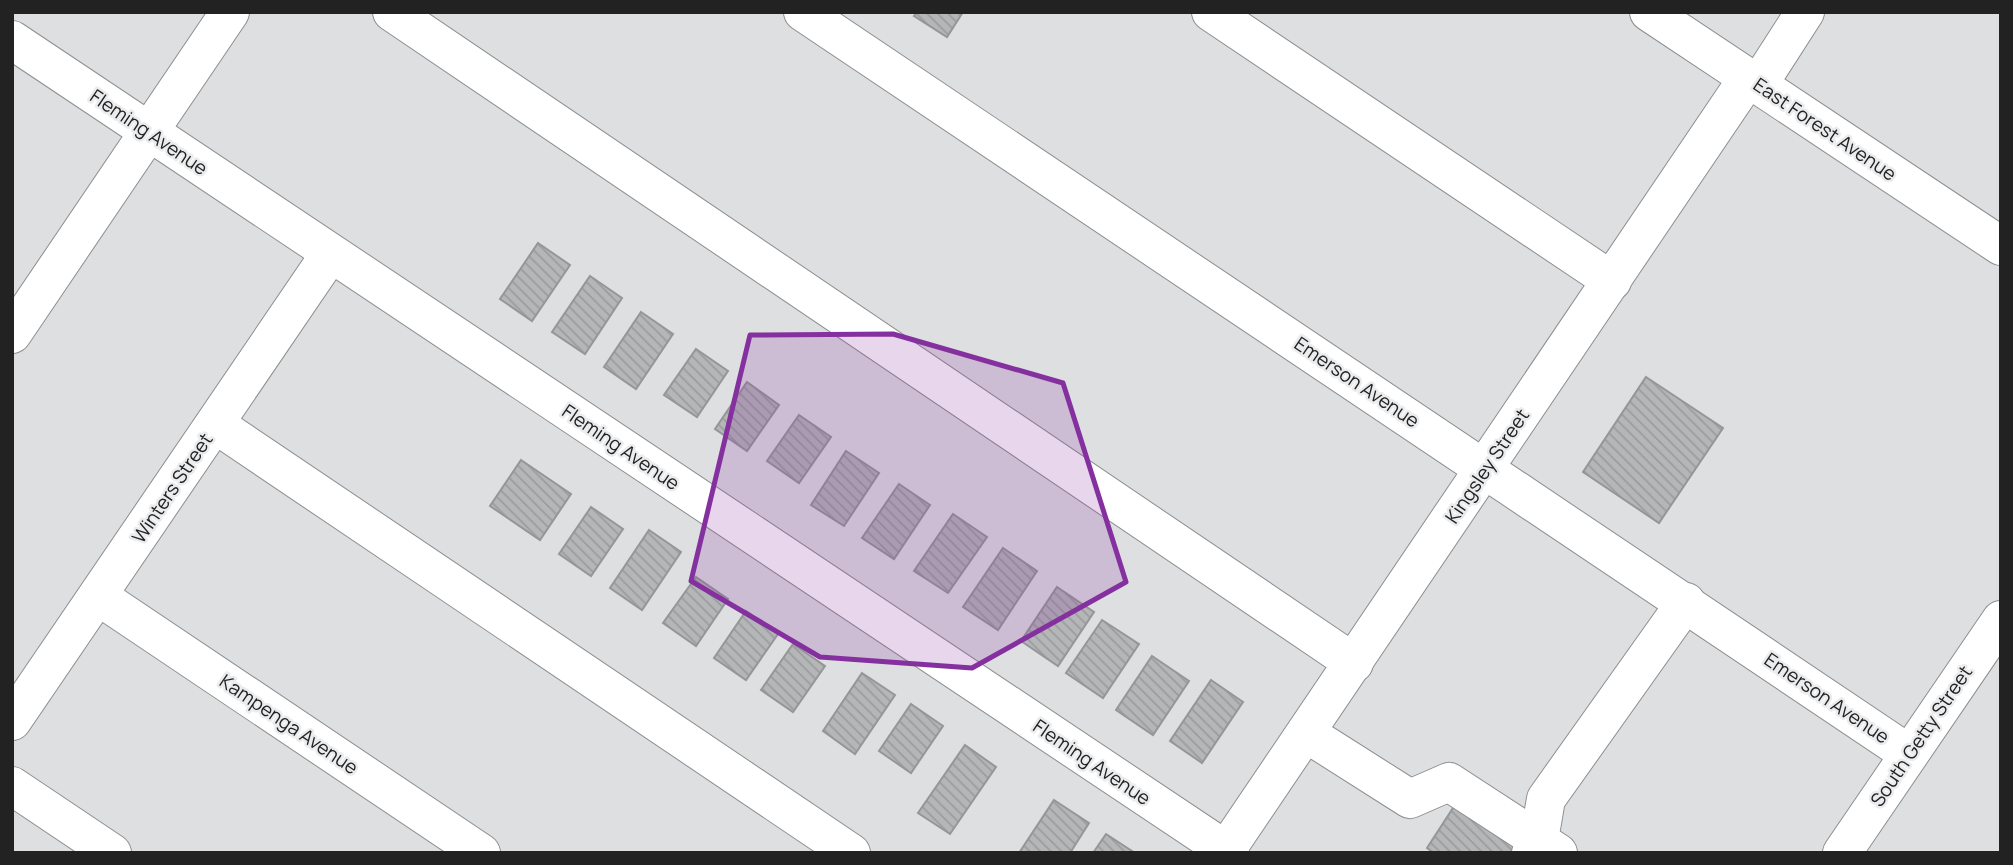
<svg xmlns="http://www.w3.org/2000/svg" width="2013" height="865" font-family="Manrope,sans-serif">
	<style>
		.building { fill: url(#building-back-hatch); stroke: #959698; stroke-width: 2 }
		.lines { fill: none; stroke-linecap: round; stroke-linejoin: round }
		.minor-casing { stroke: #8d8e8f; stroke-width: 40 }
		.major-casing { stroke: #8d8e8f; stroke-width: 40 }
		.minor { stroke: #fff; stroke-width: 38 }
		.major { stroke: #fff; stroke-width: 38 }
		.marked { fill: #85309f; fill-opacity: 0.2; stroke: #85309f; stroke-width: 5; stroke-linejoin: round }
		.labels { text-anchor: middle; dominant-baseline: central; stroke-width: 5; stroke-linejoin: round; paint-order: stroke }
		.street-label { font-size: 19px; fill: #222223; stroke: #ebecee }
	</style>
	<defs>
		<pattern id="building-back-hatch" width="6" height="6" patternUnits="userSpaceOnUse" patternTransform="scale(1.75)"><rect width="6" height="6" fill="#b5b6b7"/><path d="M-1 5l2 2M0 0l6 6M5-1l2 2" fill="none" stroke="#9b9c9d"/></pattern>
	</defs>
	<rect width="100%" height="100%" fill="#dedfe1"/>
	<g class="building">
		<path d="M 917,12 L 963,12 L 947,37 L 914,16 Z"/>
		<path d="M 538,243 L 570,265 L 532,321 L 500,299 Z"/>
		<path d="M 590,276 L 622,298 L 585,354 L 552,332 Z"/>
		<path d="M 641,312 L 673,334 L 636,389 L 604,367 Z"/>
		<path d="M 696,349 L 728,371 L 697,417 L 664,395 Z"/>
		<path d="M 1646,377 L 1723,428 L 1659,523 L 1583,472 Z"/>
		<path d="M 747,382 L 779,405 L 747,451 L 715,429 Z"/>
		<path d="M 799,415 L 831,437 L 799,483 L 767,461 Z"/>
		<path d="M 846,451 L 879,473 L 844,526 L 811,505 Z"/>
		<path d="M 521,460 L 571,494 L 540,540 L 490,506 Z"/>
		<path d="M 899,484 L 930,505 L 894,559 L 862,538 Z"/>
		<path d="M 591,507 L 623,529 L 591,576 L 559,554 Z"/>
		<path d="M 953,514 L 987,537 L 948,593 L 914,571 Z"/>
		<path d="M 649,530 L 681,552 L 642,610 L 610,588 Z"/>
		<path d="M 1003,548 L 1037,571 L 998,630 L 963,607 Z"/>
		<path d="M 696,577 L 728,599 L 696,646 L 663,623 Z"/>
		<path d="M 1057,587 L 1094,612 L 1058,666 L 1021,641 Z"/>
		<path d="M 746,611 L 778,634 L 746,680 L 714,658 Z"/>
		<path d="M 1102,620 L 1139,644 L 1103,698 L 1066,673 Z"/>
		<path d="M 793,644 L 825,666 L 793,712 L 761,690 Z"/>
		<path d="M 1152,656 L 1189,681 L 1153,735 L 1116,710 Z"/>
		<path d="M 862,673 L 895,695 L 855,754 L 823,731 Z"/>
		<path d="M 1211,680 L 1243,702 L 1202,763 L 1170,741 Z"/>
		<path d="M 911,704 L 943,726 L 911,773 L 879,751 Z"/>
		<path d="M 965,745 L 996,767 L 950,834 L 918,813 Z"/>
		<path d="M 1054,800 L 1089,823 L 1070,853 L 1019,853 Z"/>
		<path d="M 1455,805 L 1519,848 L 1516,853 L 1434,853 L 1427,848 Z"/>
		<path d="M 1106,834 L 1135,853 L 1093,853 Z"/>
	</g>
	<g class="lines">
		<g class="minor-casing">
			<g id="minor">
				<path d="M 392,12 L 1354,663"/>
				<path d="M 803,12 L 1909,754"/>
				<path d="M 1211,12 L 1612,281"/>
				<path d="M 1649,12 L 2001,246"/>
				<path d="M 12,40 L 1230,853"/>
				<path d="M 1758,85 L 1805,12"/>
				<path d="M 12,334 L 230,12"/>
				<path d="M 215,424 L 851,853"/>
				<path d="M 98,596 L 481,853"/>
				<path d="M 12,721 L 330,254"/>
				<path d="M 1306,733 L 1410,799 L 1449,782 L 1558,853"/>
				<path d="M 12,786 L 112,853"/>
				<path d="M 1224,853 L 1748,78"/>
				<path d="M 1531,853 L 1539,840 L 1546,799 L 1686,602"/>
			</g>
		</g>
		<g class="major-casing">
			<path id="major" d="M 1842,853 L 2001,620"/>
		</g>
		<use href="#minor" class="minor"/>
		<use href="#major" class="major"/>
	</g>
	<path class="marked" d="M 893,334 L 1063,383 L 1126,582 L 972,668 L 820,657 L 691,581 L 750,335 Z"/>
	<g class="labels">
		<g class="street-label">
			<text transform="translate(1825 129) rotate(34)">East Forest Avenue</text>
			<text transform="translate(149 132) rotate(34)">Fleming Avenue</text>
			<text transform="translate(1357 382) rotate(34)">Emerson Avenue</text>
			<text transform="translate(621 447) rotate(34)">Fleming Avenue</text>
			<text transform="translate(1487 466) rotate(-56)">Kingsley Street</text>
			<text transform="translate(172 488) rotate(-56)">Winters Street</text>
			<text transform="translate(1827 698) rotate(34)">Emerson Avenue</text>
			<text transform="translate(289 724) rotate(34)">Kampenga Avenue</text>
			<text transform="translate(1921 736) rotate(-56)">South Getty Street</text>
			<text transform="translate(1092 762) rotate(34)">Fleming Avenue</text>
		</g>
	</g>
	<rect width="2013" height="865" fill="none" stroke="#222223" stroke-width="28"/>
</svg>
